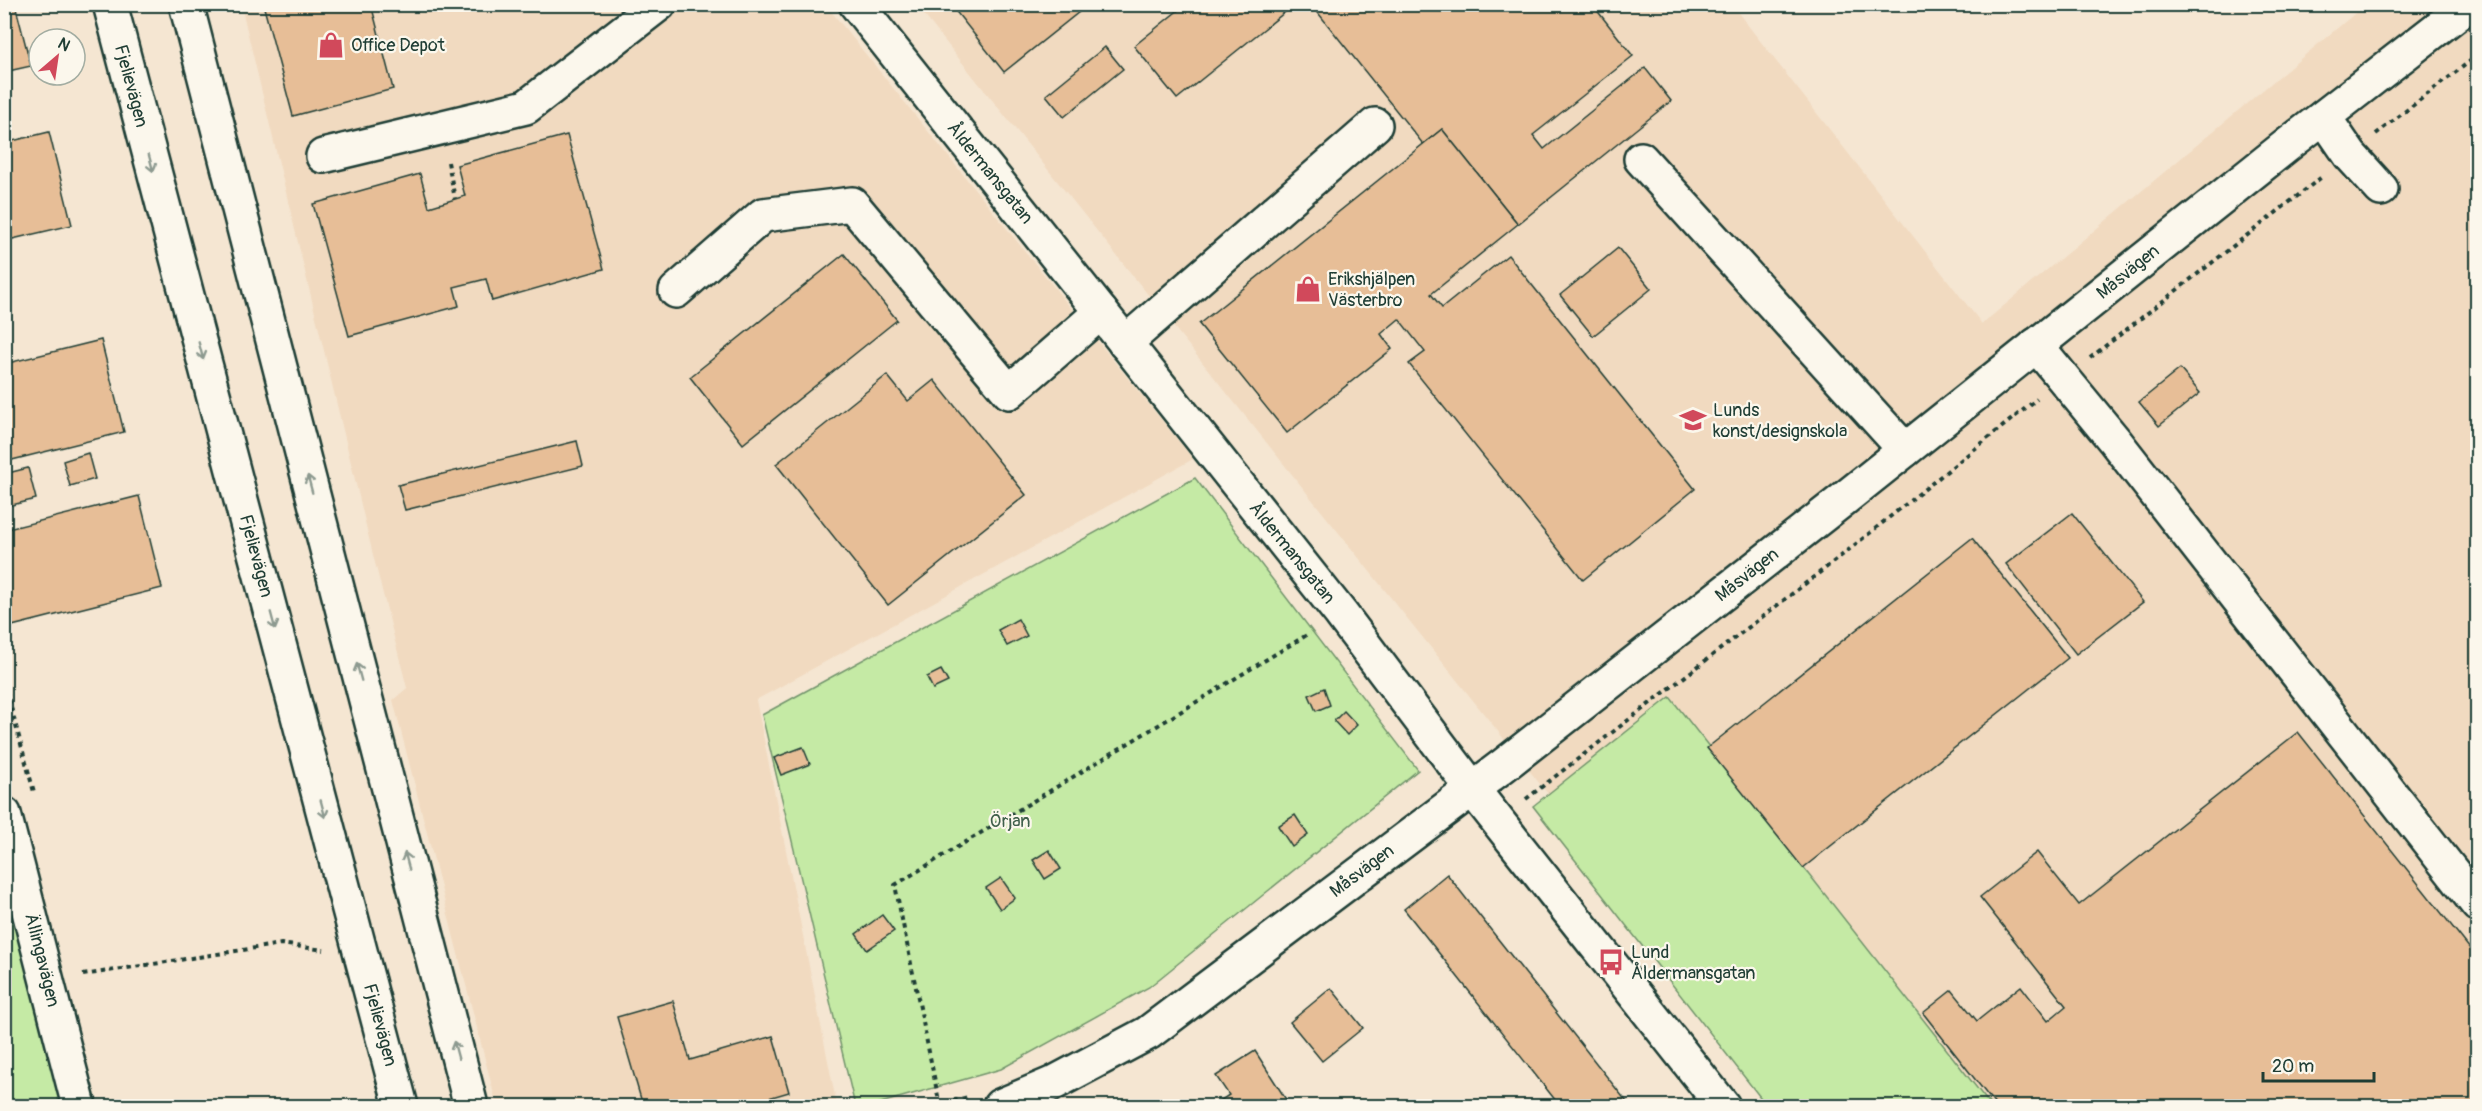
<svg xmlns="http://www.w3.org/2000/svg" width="2482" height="1111" font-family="Pangolin,sans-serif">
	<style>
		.built { fill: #f1dac0 }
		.green { fill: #c5eaa5; stroke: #72946c; stroke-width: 1.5 }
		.building { fill: #e7be97; stroke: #1f3d34; stroke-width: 1.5 }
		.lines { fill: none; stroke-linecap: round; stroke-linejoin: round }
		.minor-casing { stroke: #1f3d34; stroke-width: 38 }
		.major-casing { stroke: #1f3d34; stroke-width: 38 }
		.path { stroke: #1f3d34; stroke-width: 4; stroke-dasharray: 4.5 4.5; stroke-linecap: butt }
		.minor { stroke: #fbf7ec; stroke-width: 33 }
		.major { stroke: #fbf7ec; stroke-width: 33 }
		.oneway { stroke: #8d9a90 }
		.labels { text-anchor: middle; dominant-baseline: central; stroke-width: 4.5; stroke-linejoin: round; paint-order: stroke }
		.poi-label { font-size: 18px; fill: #1f3d34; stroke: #fbf7ec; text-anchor: start }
		.street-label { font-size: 18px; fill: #1f3d34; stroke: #fbf7ec }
		.park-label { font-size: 18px; fill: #40604b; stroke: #fbf7ec }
	</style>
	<rect width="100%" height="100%" fill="#f5e6d2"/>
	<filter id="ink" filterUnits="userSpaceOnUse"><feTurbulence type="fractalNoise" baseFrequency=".0167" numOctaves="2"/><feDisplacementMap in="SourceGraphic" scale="12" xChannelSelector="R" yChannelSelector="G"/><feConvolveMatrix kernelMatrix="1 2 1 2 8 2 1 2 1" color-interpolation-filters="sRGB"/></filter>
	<g filter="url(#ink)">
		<g class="built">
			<path d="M 241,5 L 826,5 L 1193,459 L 756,700 L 837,1106 L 497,1106 L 393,700 L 407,688 L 374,559 Z"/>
			<path d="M 916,5 L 1732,5 L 1982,324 L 2365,5 L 2477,5 L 2477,1106 L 1798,1106 Z"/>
		</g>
		<g class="green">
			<path d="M 1195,478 L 1418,770 L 1149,987 L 1001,1069 L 870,1106 L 855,1106 L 762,715 Z"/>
			<path d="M 1670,697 L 1991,1106 L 1767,1106 L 1533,806 Z"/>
			<path d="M 28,907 L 79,1106 L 5,1106 L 4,912 Z"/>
		</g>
		<g class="building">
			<path d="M 4,4 L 15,4 L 31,66 L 4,72 Z"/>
			<path d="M 263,4 L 371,4 L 393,89 L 293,116 Z"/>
			<path d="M 950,4 L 1089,4 L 1004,72 Z"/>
			<path d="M 1186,4 L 1295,4 L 1177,99 L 1134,46 Z"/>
			<path d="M 1311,4 L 1592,4 L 1633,56 L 1533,135 L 1544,149 L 1645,68 L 1671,101 L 1518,224 L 1442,129 L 1423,144 Z"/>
			<path d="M 1105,47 L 1123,69 L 1064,117 L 1046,95 Z"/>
			<path d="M 1442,129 L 1518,224 L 1431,294 L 1442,308 L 1508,255 L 1695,489 L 1583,580 L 1409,364 L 1425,352 L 1399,319 L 1381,334 L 1392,349 L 1287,433 L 1199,324 Z"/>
			<path d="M 49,132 L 72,225 L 4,241 L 4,143 Z"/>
			<path d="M 567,135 L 604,269 L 492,301 L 486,279 L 454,287 L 459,306 L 349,336 L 313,204 L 420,174 L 429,207 L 465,196 L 457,165 Z"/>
			<path d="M 1618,248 L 1651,289 L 1593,336 L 1560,295 Z"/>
			<path d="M 844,254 L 897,320 L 743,444 L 690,377 Z"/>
			<path d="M 101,340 L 124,432 L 4,462 L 4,364 Z"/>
			<path d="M 2180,369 L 2200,393 L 2159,426 L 2139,402 Z"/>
			<path d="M 887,375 L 908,401 L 934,380 L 1026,495 L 888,605 L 776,464 Z"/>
			<path d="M 577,441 L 583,466 L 405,510 L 398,485 Z"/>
			<path d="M 88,453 L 95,479 L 70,486 L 63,461 Z"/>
			<path d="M 28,468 L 36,499 L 4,507 L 4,474 Z"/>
			<path d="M 139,496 L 162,588 L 8,627 L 4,613 L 4,530 Z"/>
			<path d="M 2072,513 L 2143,602 L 2076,654 L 2006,564 Z"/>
			<path d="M 1972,538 L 2068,658 L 1803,868 L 1707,748 Z"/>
			<path d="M 1018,619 L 1027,636 L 1007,646 L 998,630 Z"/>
			<path d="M 941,670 L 948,682 L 933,689 L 927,677 Z"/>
			<path d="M 1324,688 L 1330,705 L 1316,711 L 1309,695 Z"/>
			<path d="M 1344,711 L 1357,725 L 1347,735 L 1334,721 Z"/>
			<path d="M 2298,732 L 2478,959 L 2478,1106 L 1996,1106 L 1923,1013 L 1952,990 L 1977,1021 L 2021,986 L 2048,1021 L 2066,1006 L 1980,897 L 2037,852 L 2079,905 Z"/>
			<path d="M 803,747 L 810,764 L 781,775 L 774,758 Z"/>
			<path d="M 1295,815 L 1308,835 L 1292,847 L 1278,826 Z"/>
			<path d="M 1049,850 L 1061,869 L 1045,879 L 1033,860 Z"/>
			<path d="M 1447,874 L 1479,915 L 1630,1106 L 1560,1106 L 1404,909 Z"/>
			<path d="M 1001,878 L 1015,898 L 1000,909 L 986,888 Z"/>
			<path d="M 882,915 L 894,931 L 867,950 L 856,934 Z"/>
			<path d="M 1331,988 L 1363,1028 L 1322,1061 L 1290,1022 Z"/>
			<path d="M 673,1001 L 690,1060 L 773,1036 L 789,1092 L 741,1106 L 643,1106 L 617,1017 Z"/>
			<path d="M 1255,1051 L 1287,1101 L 1279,1106 L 1212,1106 L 1229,1095 L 1216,1076 Z"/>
		</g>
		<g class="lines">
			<g class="minor-casing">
				<g id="minor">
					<path d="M 856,4 L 1341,614 L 1481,800 L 1723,1106"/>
					<path d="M 2324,117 L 2350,155 L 2381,189"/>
					<path d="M 323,156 L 526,107 L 659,4"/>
					<path d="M 1641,159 L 1905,450"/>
					<path d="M 676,291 L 763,215 L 852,204 L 1009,392 L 1101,312"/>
					<path d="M 1125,343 L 1375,125"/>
					<path d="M 2036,345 L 2115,441 L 2478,905"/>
					<path d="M 4,814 L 79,1106"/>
					<path d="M 1000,1106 L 1052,1084 L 1148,1033 L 1504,765 L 1840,502 L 2286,146 L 2469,4"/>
				</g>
			</g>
			<g class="major-casing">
				<g id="major">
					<path d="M 110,4 L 401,1106"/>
					<path d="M 186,4 L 471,1106"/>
				</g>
			</g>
			<g class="path">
				<path d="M 2376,134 L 2478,55"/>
				<path d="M 448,162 L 455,199"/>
				<path d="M 2090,358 L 2323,176"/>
				<path d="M 4,682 L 34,792"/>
				<path d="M 1526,799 L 1841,556 L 2037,399"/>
				<path d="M 83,975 L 281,944 L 324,950"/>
				<path d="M 936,1106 L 968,1097"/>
				<path d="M 940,1106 L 895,885 L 1310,633"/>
			</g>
			<use href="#minor" class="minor"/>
			<use href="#major" class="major"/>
		</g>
		<defs><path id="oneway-shaft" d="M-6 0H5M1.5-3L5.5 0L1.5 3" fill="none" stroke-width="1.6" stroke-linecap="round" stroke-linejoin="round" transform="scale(1.5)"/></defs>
		<g class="oneway">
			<use href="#oneway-shaft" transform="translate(151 163) rotate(75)"/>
			<use href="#oneway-shaft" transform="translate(201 351) rotate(75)"/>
			<use href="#oneway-shaft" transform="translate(310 484) rotate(-105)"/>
			<use href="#oneway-shaft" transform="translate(273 621) rotate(75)"/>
			<use href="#oneway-shaft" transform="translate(359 672) rotate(-105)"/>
			<use href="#oneway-shaft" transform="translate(323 809) rotate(75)"/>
			<use href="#oneway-shaft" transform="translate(407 861) rotate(-105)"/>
			<use href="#oneway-shaft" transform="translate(456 1050) rotate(-105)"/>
		</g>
	</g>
	<defs>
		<g id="shop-bare" transform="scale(2.07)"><path d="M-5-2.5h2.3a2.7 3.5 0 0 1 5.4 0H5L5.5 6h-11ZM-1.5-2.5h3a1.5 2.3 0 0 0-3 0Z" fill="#d1495b" stroke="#fbf7ec" stroke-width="2.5" paint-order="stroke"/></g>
		<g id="university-bare" transform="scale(2.07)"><path d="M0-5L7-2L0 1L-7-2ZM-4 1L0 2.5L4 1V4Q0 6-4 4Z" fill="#d1495b" stroke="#fbf7ec" stroke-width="2.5" paint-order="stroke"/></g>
		<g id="bus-bare" transform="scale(2.07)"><path d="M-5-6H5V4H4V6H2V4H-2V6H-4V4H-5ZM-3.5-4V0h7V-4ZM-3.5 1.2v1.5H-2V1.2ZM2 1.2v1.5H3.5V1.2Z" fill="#d1495b" stroke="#fbf7ec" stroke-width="2.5" paint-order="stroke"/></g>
	</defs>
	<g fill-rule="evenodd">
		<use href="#shop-bare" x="331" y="45"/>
		<use href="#shop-bare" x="1308" y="289"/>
		<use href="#university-bare" x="1693" y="420"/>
		<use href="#bus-bare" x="1611" y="962"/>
	</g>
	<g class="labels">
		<g class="poi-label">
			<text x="351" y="45">Office Depot</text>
			<text x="1328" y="279">Erikshjälpen<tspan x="1328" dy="21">Västerbro</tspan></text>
			<text x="1713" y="410">Lunds<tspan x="1713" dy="21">konst/designskola</tspan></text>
			<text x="1631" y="952">Lund<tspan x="1631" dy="21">Åldermansgatan</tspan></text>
		</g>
		<g class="street-label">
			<text transform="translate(131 86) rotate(75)">Fjelievägen</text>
			<text transform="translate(990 173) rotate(51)">Åldermansgatan</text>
			<text transform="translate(2128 272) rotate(-39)">Måsvägen</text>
			<text transform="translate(1292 553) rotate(51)">Åldermansgatan</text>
			<text transform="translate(256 556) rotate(75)">Fjelievägen</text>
			<text transform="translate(1747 575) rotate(-38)">Måsvägen</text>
			<text transform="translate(1362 871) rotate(-37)">Måsvägen</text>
			<text transform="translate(42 960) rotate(76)">Ällingavägen</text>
			<text transform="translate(380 1025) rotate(75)">Fjelievägen</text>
		</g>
		<g class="park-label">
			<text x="1010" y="821">Örjan</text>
		</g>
	</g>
	<rect width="2482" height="1111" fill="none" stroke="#fbf7ec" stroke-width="24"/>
	<rect x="12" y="12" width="2458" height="1087" fill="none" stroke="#1f3d34" stroke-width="2" filter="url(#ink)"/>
	<g transform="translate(57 57) rotate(29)"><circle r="28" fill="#fbf7ec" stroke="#a3ada2" stroke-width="1.5"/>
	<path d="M0-4.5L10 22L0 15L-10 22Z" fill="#d1495b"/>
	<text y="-9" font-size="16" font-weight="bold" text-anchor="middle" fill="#1f3d34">N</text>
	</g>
	<path d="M2263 1072v9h111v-9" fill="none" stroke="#1f3d34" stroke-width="3"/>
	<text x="2272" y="1072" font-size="18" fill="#1f3d34" stroke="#fbf7ec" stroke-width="4.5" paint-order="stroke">20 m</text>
</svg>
